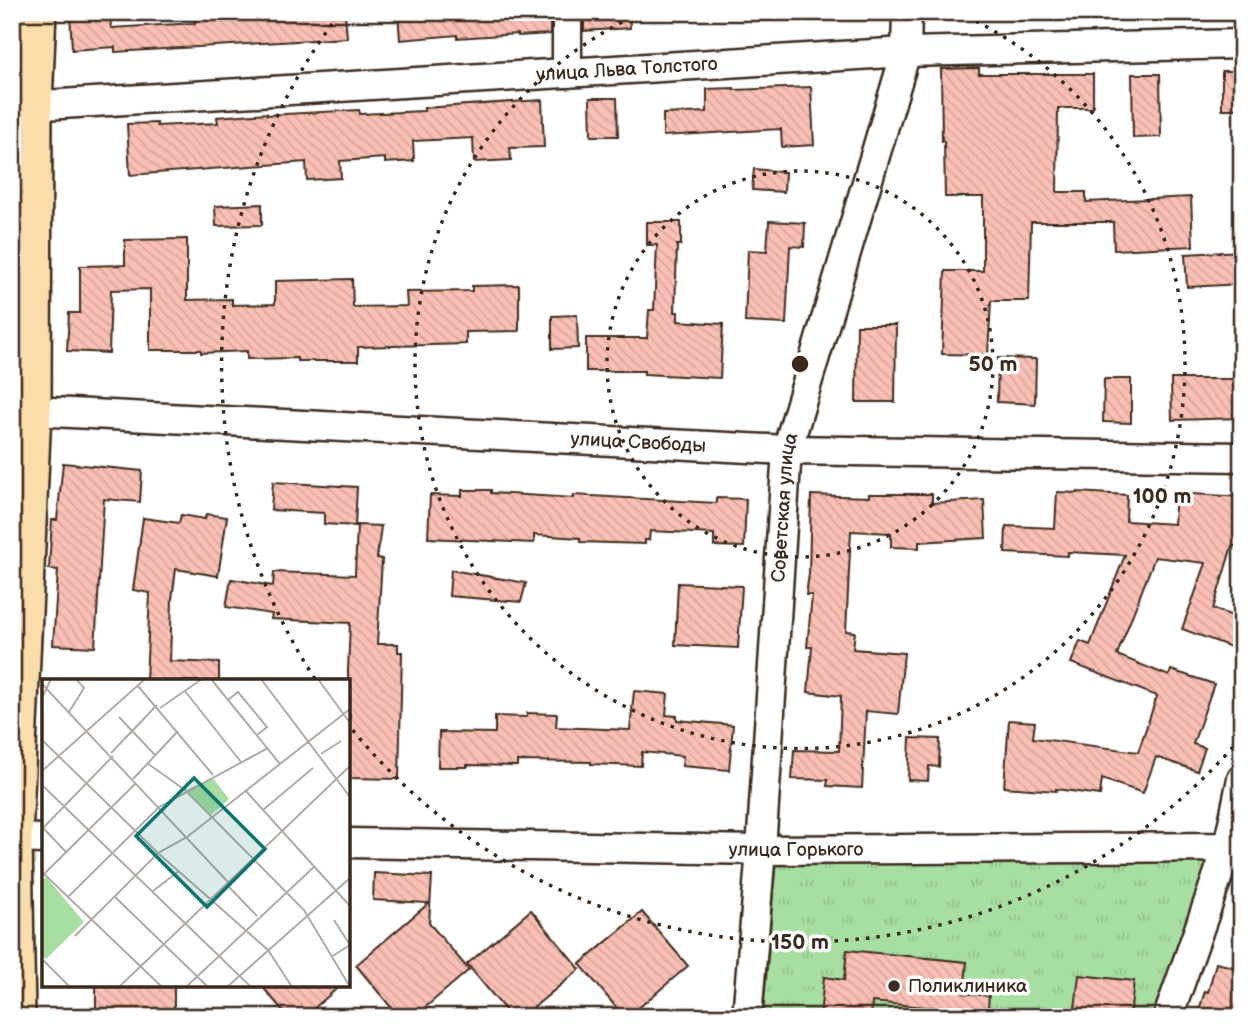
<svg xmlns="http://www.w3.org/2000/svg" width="1254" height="1029" font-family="'Balsamiq Sans',sans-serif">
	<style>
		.grass { fill: url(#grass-tufts); stroke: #718460; stroke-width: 2 }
		.building { fill: url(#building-back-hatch); stroke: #3b2a1e; stroke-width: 2 }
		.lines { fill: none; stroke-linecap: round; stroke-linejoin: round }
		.minor-casing { stroke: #3b2a1e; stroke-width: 33 }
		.major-casing { stroke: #3b2a1e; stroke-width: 40 }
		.minor { stroke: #fff; stroke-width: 28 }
		.major { stroke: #f9deab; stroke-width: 35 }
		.ring { fill: none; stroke: #3b2a1e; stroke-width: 3.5; stroke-dasharray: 3.5 7 }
		.poi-dot { fill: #3b2a1e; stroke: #fff; stroke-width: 2.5 }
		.labels { text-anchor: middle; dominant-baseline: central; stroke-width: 7; stroke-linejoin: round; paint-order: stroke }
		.street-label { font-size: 19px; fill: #3b2a1e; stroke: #fff }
		.poi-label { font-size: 19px; fill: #3b2a1e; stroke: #fff; text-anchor: start }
		.inset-road { fill: none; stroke: #b1aaa5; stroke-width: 2 }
		.view { fill: #0f766e; fill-opacity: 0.15; stroke: #0f766e; stroke-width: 3.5 }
		.inset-edge { fill: none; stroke: #3b2a1e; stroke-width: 3.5 }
		.centre { fill: #3b2a1e; stroke: #fff; stroke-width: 3.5 }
		.ring-label { font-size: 21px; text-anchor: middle; font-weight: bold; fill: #3b2a1e; stroke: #fff; stroke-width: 7; stroke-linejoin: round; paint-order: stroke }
	</style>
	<defs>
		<pattern id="grass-tufts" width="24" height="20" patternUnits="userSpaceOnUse" patternTransform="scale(1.75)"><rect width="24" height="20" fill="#a7dfa3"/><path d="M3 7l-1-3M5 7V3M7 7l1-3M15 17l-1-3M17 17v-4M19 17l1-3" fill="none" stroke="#91c08c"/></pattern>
		<pattern id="building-back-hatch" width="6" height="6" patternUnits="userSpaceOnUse" patternTransform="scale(1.75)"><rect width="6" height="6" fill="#fbc0b5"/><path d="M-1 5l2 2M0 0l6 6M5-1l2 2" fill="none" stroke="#d8a59b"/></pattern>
	</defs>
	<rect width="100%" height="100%" fill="#fff"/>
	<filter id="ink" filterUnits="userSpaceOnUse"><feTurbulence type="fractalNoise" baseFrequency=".0143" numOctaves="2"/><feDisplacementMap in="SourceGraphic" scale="14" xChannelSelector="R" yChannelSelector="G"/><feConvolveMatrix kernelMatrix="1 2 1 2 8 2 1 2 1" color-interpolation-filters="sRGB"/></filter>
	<g filter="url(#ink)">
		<path class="grass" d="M 1214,856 L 1155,1017 L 763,1017 L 776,861 Z"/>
		<g class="building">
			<path d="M 70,12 L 110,12 L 111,28 L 195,23 L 194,12 L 345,12 L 347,38 L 115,52 L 115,47 L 72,50 Z"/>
			<path d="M 398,12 L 550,12 L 550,34 L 518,36 L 518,34 L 457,38 L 457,35 L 400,40 Z"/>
			<path d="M 584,12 L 629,12 L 630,28 L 584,31 Z"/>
			<path d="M 979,68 L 979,74 L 1093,74 L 1093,108 L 1058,108 L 1057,192 L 1086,192 L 1086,202 L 1191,197 L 1193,246 L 1114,250 L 1113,222 L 1031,222 L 1029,301 L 991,301 L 988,355 L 942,354 L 945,271 L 983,271 L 983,197 L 945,197 L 944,141 L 942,141 L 941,69 Z"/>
			<rect x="1222" y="71" width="20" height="38"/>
			<path d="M 1132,74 L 1160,74 L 1161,137 L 1133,138 Z"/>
			<path d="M 811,87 L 814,145 L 782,147 L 781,129 L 663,136 L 663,114 L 707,112 L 707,89 L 734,88 L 734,90 Z"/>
			<path d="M 590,98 L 617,98 L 618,136 L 591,136 Z"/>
			<path d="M 542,100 L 544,147 L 510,148 L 511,160 L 474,162 L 473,138 L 413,141 L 414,161 L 385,163 L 385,158 L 340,161 L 341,178 L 307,180 L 306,162 L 130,175 L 127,124 L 157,123 L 157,126 L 218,123 L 217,117 L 267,113 L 267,115 L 359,110 L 360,114 L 424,111 L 424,108 Z"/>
			<path d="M 754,169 L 785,172 L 784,192 L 752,190 Z"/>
			<path d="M 262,204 L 262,225 L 216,226 L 215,206 Z"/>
			<path d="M 769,221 L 805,223 L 804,247 L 790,246 L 786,324 L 745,322 L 748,250 L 767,251 Z"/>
			<path d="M 647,222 L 681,222 L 681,245 L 677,245 L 675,312 L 678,312 L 678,321 L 723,324 L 720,378 L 644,374 L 644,371 L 586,371 L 586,338 L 647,338 L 649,310 L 654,310 L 657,245 L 647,245 Z"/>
			<path d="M 187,239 L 187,300 L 232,299 L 232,305 L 275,304 L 275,281 L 352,279 L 353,307 L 407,306 L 406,292 L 472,291 L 472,286 L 519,285 L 519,331 L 466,332 L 466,344 L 358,347 L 358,361 L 297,361 L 297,358 L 247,359 L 247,351 L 201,353 L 201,350 L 150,350 L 150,289 L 111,290 L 109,353 L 67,351 L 69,313 L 80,313 L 80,266 L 125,265 L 125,240 Z"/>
			<path d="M 1242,251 L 1242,284 L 1187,287 L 1185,254 Z"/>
			<path d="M 577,315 L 578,348 L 552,349 L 552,316 Z"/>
			<path d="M 857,325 L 896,325 L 895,402 L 856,402 Z"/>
			<path d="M 998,358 L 1036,359 L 1035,404 L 997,402 Z"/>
			<path d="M 1104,379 L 1131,379 L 1131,423 L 1103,422 Z"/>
			<path d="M 1171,379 L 1242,379 L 1242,418 L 1172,420 Z"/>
			<path d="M 63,463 L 142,471 L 140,502 L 104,499 L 95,647 L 53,645 L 58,570 L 49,569 L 52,520 L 57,520 Z"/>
			<path d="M 273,482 L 357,487 L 355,526 L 324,524 L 324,513 L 271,510 Z"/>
			<path d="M 462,490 L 491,490 L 491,493 L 574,498 L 574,495 L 716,503 L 716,498 L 746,499 L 744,547 L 714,546 L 714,534 L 650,531 L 649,540 L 645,540 L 645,544 L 580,542 L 580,538 L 534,535 L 534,543 L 428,538 L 430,495 L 462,496 Z"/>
			<path d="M 1057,492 L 1078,493 L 1078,492 L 1127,495 L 1126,521 L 1174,524 L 1176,493 L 1242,497 L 1242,546 L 1232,546 L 1213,609 L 1242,619 L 1231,647 L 1182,629 L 1206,563 L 1155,557 L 1117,655 L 1169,676 L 1171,670 L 1214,684 L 1193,744 L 1205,748 L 1197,771 L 1156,757 L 1143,793 L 1102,779 L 1100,795 L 1056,789 L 1056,791 L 1004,787 L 1009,720 L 1035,722 L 1033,738 L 1138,752 L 1157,696 L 1071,663 L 1080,641 L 1090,645 L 1125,555 L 1068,552 L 1068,556 L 1005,553 L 1006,526 L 1055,528 Z"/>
			<path d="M 869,494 L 932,494 L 932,503 L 984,500 L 986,538 L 919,542 L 919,548 L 891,547 L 891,533 L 851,531 L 846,631 L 855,632 L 853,649 L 904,653 L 898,714 L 866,711 L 862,788 L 827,786 L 828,780 L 792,779 L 794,750 L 839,751 L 841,696 L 808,692 L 812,647 L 807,647 L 812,595 L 806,595 L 809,574 L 811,495 L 869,497 Z"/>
			<path d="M 206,514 L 227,517 L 218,576 L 176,569 L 172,599 L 170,661 L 219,663 L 219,681 L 146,681 L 150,593 L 133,590 L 143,518 L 179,523 L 181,515 L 205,519 Z"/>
			<path d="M 357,525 L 381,526 L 377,558 L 382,559 L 377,644 L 398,644 L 398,652 L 402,652 L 399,779 L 349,778 L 350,714 L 348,714 L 348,671 L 350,623 L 271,619 L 272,614 L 226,607 L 231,579 L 273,586 L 274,572 L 355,575 Z"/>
			<path d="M 451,570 L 526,583 L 521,602 L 449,596 Z"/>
			<path d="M 678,583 L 742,586 L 738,648 L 675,645 Z"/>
			<path d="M 634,691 L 668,694 L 666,715 L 677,716 L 677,720 L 733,725 L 729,770 L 682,766 L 683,756 L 642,752 L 641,766 L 591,764 L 591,762 L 517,761 L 517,766 L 467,765 L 467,767 L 438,767 L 439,732 L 495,733 L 495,716 L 527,717 L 527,713 L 557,714 L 556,727 L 630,730 Z"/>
			<path d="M 910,738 L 940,739 L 939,767 L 929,766 L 928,781 L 908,780 Z"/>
			<path d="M 374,873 L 432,876 L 429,923 L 469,970 L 414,1017 L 399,1017 L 356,965 L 429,903 L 373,900 Z"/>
			<path d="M 531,910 L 580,969 L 522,1017 L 511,1017 L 467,964 Z"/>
			<path d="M 642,912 L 688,966 L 628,1017 L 624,1017 L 580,964 Z"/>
			<path d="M 847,950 L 967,962 L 964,993 L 989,996 L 987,1017 L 934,1017 L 935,1008 L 872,1002 L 871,1017 L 820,1017 L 824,977 L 844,980 Z"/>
			<path d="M 1216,963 L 1242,969 L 1242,992 L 1235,1017 L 1221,1017 L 1199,1010 L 1205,991 L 1208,992 Z"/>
			<path d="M 1079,975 L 1134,981 L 1130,1017 L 1074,1017 Z"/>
			<rect x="96" y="985" width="78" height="32"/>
			<path d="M 261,985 L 341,985 L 304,1017 L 288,1017 Z"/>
		</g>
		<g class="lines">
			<g class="minor-casing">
				<g id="minor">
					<path d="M 567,73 L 567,12"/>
					<path id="s1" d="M 12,107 L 906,52 L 1242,44"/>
					<path id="s2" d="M 33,411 L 787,450 L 1242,457"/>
					<path d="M 12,838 L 44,839"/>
					<path id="s3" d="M 348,843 L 761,850 L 1228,847 L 1242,844"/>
					<path id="s4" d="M 747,1017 L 761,850 L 787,450 L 906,52 L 907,12"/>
					<path d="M 1168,1017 L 1228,847 L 1242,779"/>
				</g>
			</g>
			<g class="major-casing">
				<path id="major" d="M 17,1017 L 14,838 L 33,411 L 34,104 L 38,12"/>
			</g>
			<use href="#minor" class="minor"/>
			<use href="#major" class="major"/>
		</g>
	</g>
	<g class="ring">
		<circle cx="800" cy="364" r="193"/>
		<path d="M957 12A385 385 0 1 1 643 12"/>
		<path d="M1240 739A578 578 0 0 1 351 728M315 679A578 578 0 0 1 338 16"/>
	</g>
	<circle class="poi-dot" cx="894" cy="986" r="7"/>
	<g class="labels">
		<g class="street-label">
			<text stroke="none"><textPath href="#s1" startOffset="616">улица Льва Толстого</textPath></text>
			<text stroke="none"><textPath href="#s2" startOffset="606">улица Свободы</textPath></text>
			<text stroke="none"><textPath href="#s4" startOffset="511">Советская улица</textPath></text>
			<text stroke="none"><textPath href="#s3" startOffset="448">улица Горького</textPath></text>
		</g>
		<g class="poi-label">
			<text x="908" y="986">Поликлиника</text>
		</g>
	</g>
	<g transform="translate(42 679)">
		<rect width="308" height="308" fill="#fff"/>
		<path d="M 171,99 L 187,120 L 169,136 L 144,111 ZM 4,198 L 42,243 L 4,280 L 0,277 L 0,202 Z" fill="#a7dfa3"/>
		<path class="inset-road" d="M 169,0 L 238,85M 219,0 L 308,118M 276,0 L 308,44M 0,5 L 186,203M 96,7 L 171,96M 143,12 L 199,83M 0,19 L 9,0M 186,21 L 196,13 L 225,48 L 215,56M 118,29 L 160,0M 27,33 L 42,9 L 35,1M 77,38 L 113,76M 0,61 L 116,174 L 226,271 L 250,308M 69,74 L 115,26M 279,75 L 299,62M 105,84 L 143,111 L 262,231 L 308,308M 0,92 L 103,0M 91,100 L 136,52M 0,106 L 209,308M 203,111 L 308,227M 221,131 L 271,89M 0,150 L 71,77M 2,150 L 25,174M 0,193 L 120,308M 2,195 L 94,104M 185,206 L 215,237M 111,212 L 137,192M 72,217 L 166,308M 26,218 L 117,128 L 226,69M 292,241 L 308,266M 33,257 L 116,174 L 145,158 L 308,30M 289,278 L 308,266M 0,280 L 28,308M 77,308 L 308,87M 144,308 L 273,187M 185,308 L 308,199"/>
		<path class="view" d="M 152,99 L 223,170 L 165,228 L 94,157 Z"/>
		<rect width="308" height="308" class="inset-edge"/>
	</g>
	<circle cx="800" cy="364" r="10" class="centre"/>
	<g class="ring-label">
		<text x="993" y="371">50 m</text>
		<text x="1162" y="503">100 m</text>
		<text x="800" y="949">150 m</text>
	</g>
	<rect width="1254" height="1029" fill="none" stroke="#fff" stroke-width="42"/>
	<rect x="21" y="21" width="1212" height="987" fill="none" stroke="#3b2a1e" stroke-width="2.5" filter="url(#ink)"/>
</svg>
